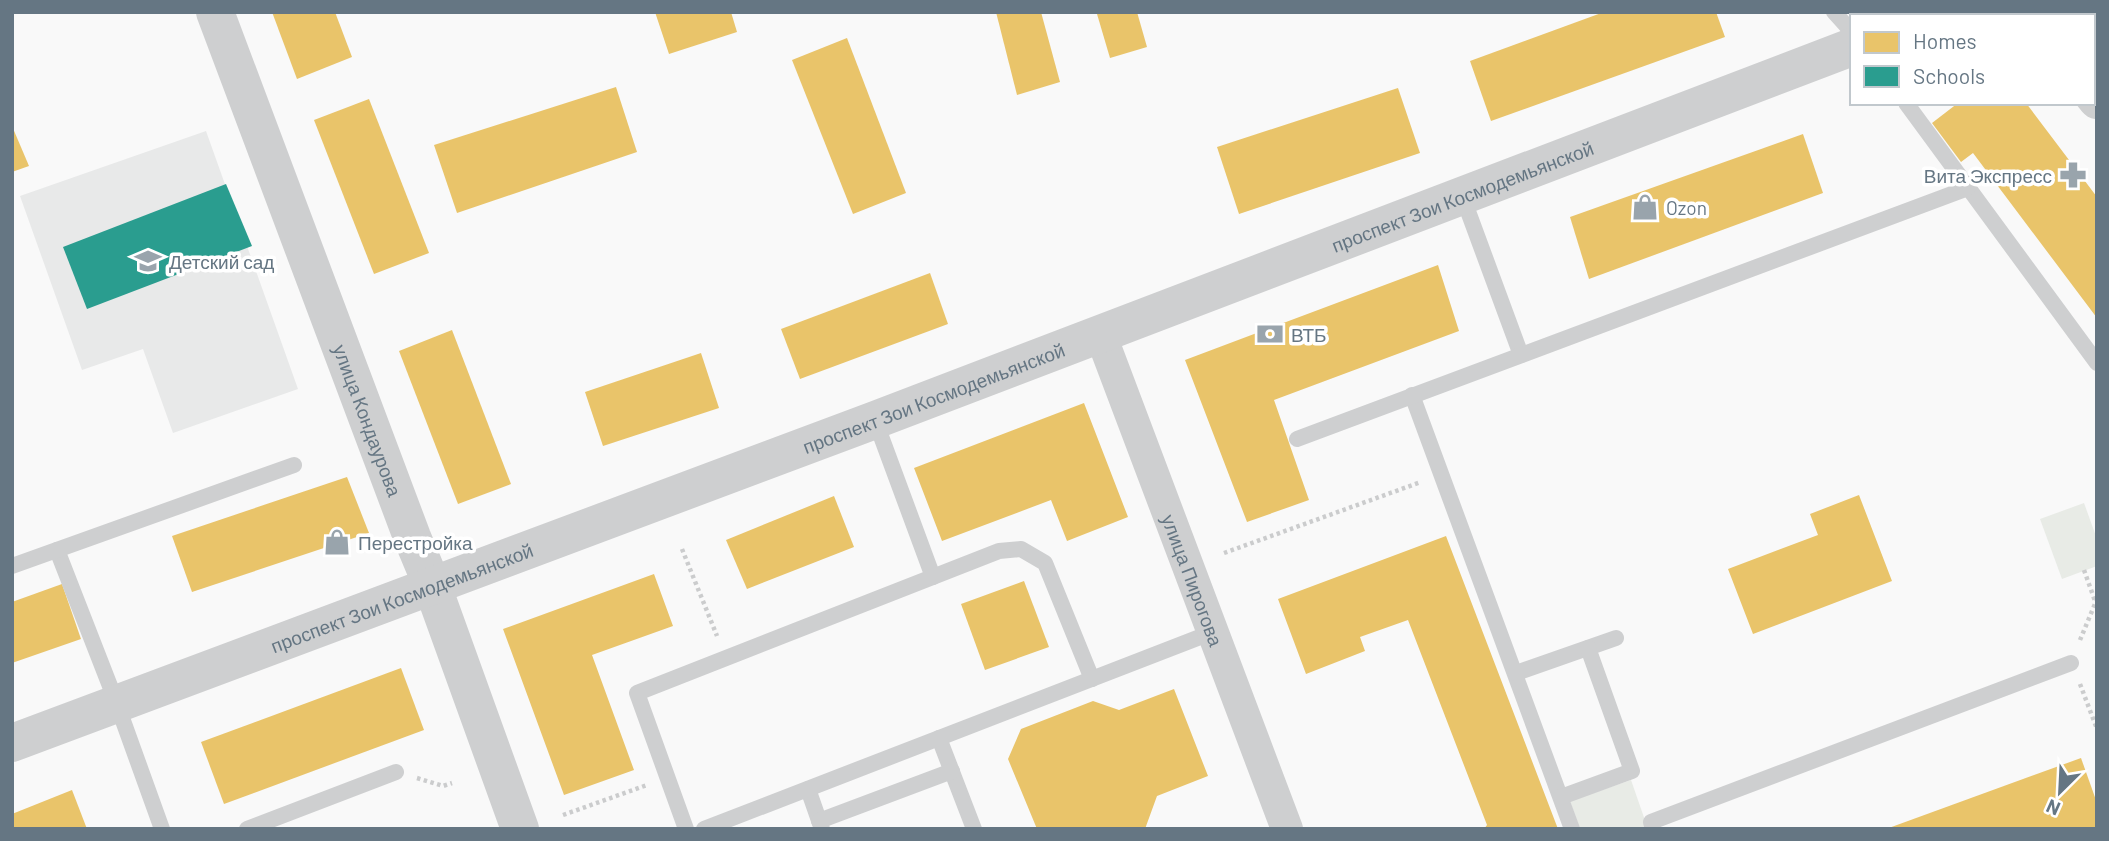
<svg xmlns="http://www.w3.org/2000/svg" width="2109" height="841" font-family="Barlow,sans-serif">
	<style>
		.built { fill: #e8e9e9 }
		.green { fill: #e8ebe6 }
		.homes { fill: #e9c46a }
		.schools { fill: #2a9d8f }
		.lines { fill: none; stroke-linecap: round; stroke-linejoin: round }
		.path { stroke: #cbcccd; stroke-width: 4.5; stroke-dasharray: 3.5 3.5; stroke-linecap: butt }
		.service { stroke: #cecfd0; stroke-width: 16 }
		.minor { stroke: #cecfd0; stroke-width: 32 }
		.tertiary { stroke: #cecfd0; stroke-width: 38 }
		.labels { text-anchor: middle; dominant-baseline: central; stroke-width: 7; stroke-linejoin: round; paint-order: stroke }
		.poi-label { font-size: 19px; fill: #657683; stroke: #fff; text-anchor: start }
		.street-label { font-size: 19px; fill: #657683; stroke: #fff }
	</style>
	<rect width="100%" height="100%" fill="#f9f9f9"/>
	<path class="built" d="M 206,131 L 298,389 L 173,433 L 143,349 L 82,370 L 20,196 Z"/>
	<g class="green">
		<path d="M 2084,503 L 2097,539 L 2097,566 L 2062,579 L 2040,519 Z"/>
		<path d="M 1631,780 L 1648,829 L 1580,829 L 1570,801 Z"/>
	</g>
	<g class="homes">
		<path d="M 272,12 L 335,12 L 352,57 L 297,79 Z"/>
		<path d="M 655,12 L 731,12 L 737,32 L 669,54 Z"/>
		<path d="M 996,12 L 1041,12 L 1060,82 L 1017,95 Z"/>
		<path d="M 1105,12 L 1137,12 L 1147,47 L 1110,58 L 1097,14 Z"/>
		<path d="M 1604,12 L 1716,12 L 1725,37 L 1491,121 L 1470,61 Z"/>
		<path d="M 847,38 L 906,193 L 853,214 L 792,60 Z"/>
		<path d="M 616,87 L 637,152 L 457,213 L 434,145 Z"/>
		<path d="M 1398,88 L 1420,153 L 1239,214 L 1217,147 Z"/>
		<path d="M 369,99 L 429,253 L 374,274 L 314,120 Z"/>
		<path d="M 1958,103 L 2026,103 L 2097,197 L 2097,318 L 1973,153 L 1961,162 L 1932,123 Z"/>
		<path d="M 12,126 L 29,166 L 12,172 Z"/>
		<path d="M 1803,134 L 1823,193 L 1589,279 L 1570,217 Z"/>
		<path d="M 1438,265 L 1459,331 L 1274,400 L 1309,500 L 1247,522 L 1185,360 Z"/>
		<path d="M 930,273 L 948,324 L 800,379 L 781,329 Z"/>
		<path d="M 452,330 L 511,484 L 458,504 L 399,351 Z"/>
		<path d="M 701,353 L 719,408 L 603,446 L 585,392 Z"/>
		<path d="M 1084,403 L 1128,517 L 1067,541 L 1051,500 L 942,541 L 914,468 Z"/>
		<path d="M 347,477 L 369,533 L 192,592 L 172,536 Z"/>
		<path d="M 1859,495 L 1892,581 L 1753,634 L 1728,569 L 1818,535 L 1810,514 Z"/>
		<path d="M 834,496 L 854,547 L 747,589 L 726,540 Z"/>
		<path d="M 1446,536 L 1558,829 L 1484,829 L 1487,825 L 1408,620 L 1360,637 L 1365,651 L 1306,674 L 1278,599 Z"/>
		<path d="M 654,574 L 673,626 L 592,655 L 634,770 L 564,795 L 503,629 Z"/>
		<path d="M 1024,581 L 1049,647 L 985,670 L 961,604 Z"/>
		<path d="M 62,584 L 81,639 L 12,663 L 12,602 Z"/>
		<path d="M 401,668 L 424,730 L 224,804 L 201,742 Z"/>
		<path d="M 1174,689 L 1208,776 L 1157,796 L 1145,829 L 1037,829 L 1008,759 L 1021,729 L 1093,701 L 1119,710 Z"/>
		<path d="M 2081,758 L 2097,803 L 2097,829 L 1886,829 Z"/>
		<path d="M 72,790 L 87,829 L 12,829 L 12,814 Z"/>
	</g>
	<path class="schools" d="M 226,184 L 252,246 L 87,309 L 63,247 Z"/>
	<g class="lines">
		<g class="path">
			<path d="M 682,549 L 717,636"/>
			<path d="M 1224,553 L 1421,482"/>
			<path d="M 2084,570 L 2095,601"/>
			<path d="M 2080,640 L 2097,599"/>
			<path d="M 2080,684 L 2097,729"/>
			<path d="M 417,778 L 443,786 L 452,783"/>
			<path d="M 563,815 L 647,785"/>
		</g>
		<g class="service">
			<path d="M 1834,12 L 1852,32"/>
			<path d="M 1906,103 L 2097,363"/>
			<path d="M 1462,195 L 1521,355"/>
			<path d="M 1412,395 L 1572,829"/>
			<path d="M 875,420 L 933,577"/>
			<path d="M 1297,439 L 1968,188"/>
			<path d="M 57,550 L 117,704 L 162,829"/>
			<path d="M 12,566 L 294,465"/>
			<path d="M 1516,673 L 1616,638"/>
			<path d="M 939,738 L 974,829"/>
			<path d="M 808,789 L 822,829"/>
			<path d="M 1561,797 L 1632,771 L 1588,648"/>
			<path d="M 819,821 L 952,771"/>
			<path d="M 247,829 L 396,772"/>
			<path d="M 686,829 L 637,693 L 999,551 L 1021,549 L 1045,563 L 1092,679"/>
			<path d="M 704,829 L 1213,632"/>
			<path d="M 1653,829 L 1651,822 L 2071,663"/>
		</g>
		<path class="minor" id="s1" d="M 1100,333 L 1287,829"/>
		<g class="tertiary">
			<path id="s2" d="M 215,12 L 412,537 L 432,585 L 520,829"/>
			<path d="M 2032,12 L 2035,16"/>
			<path d="M 1936,16 L 1946,12"/>
			<path d="M 2093,95 L 2097,100"/>
			<path id="s3" d="M 12,743 L 875,420 L 1852,47"/>
		</g>
	</g>
	<defs>
		<g id="pharmacy-bare" transform="scale(2.1)"><path d="M-2-6h4v4h4v4h-4v4h-4v-4h-4v-4h4Z" fill="#99a4ac" stroke="#fff" stroke-width="2.5" paint-order="stroke"/></g>
		<g id="shop-bare" transform="scale(2.1)"><path d="M-5-2.5h2.3a2.7 3.5 0 0 1 5.4 0H5L5.5 6h-11ZM-1.5-2.5h3a1.5 2.3 0 0 0-3 0Z" fill="#99a4ac" stroke="#fff" stroke-width="2.5" paint-order="stroke"/></g>
		<g id="school-bare" transform="scale(2.1)"><path d="M0-5L7-2L0 1L-7-2ZM-4 1L0 2.5L4 1V4Q0 6-4 4Z" fill="#99a4ac" stroke="#fff" stroke-width="2.5" paint-order="stroke"/></g>
		<g id="bank-bare" transform="scale(2.1)"><path d="M-6-4H6V4H-6ZM0-2.3a2.3 2.3 0 1 0 0 4.6a2.3 2.3 0 1 0 0-4.6Z" fill="#99a4ac" stroke="#fff" stroke-width="2.5" paint-order="stroke"/></g>
	</defs>
	<g fill-rule="evenodd">
		<use href="#pharmacy-bare" x="2073" y="175"/>
		<use href="#shop-bare" x="1645" y="207"/>
		<use href="#school-bare" x="148" y="261"/>
		<use href="#bank-bare" x="1270" y="334"/>
		<use href="#shop-bare" x="337" y="542"/>
	</g>
	<g class="labels">
		<g class="poi-label">
			<text x="2052" y="175" text-anchor="end">Вита Экспресс</text>
			<text x="1666" y="207">Ozon</text>
			<text x="169" y="261">Детский сад</text>
			<text x="1291" y="334">ВТБ</text>
			<text x="358" y="542">Перестройка</text>
		</g>
		<g class="street-label">
			<text stroke="none"><textPath href="#s3" startOffset="1550">проспект Зои Космодемьянской</textPath></text>
			<text stroke="none"><textPath href="#s3" startOffset="984">проспект Зои Космодемьянской</textPath></text>
			<text stroke="none"><textPath href="#s2" startOffset="436">улица Кондаурова</textPath></text>
			<text stroke="none"><textPath href="#s1" startOffset="264">улица Пирогова</textPath></text>
			<text stroke="none"><textPath href="#s3" startOffset="416">проспект Зои Космодемьянской</textPath></text>
		</g>
	</g>
	<rect width="2109" height="841" fill="none" stroke="#657683" stroke-width="28"/>
	<rect x="1850" y="14" width="245" height="91" fill="#ffffff" stroke="#c1c8cd" stroke-width="2"/>
	<rect x="1864" y="32" width="35" height="21" fill="#e9c46a" stroke="#c1c8cd" stroke-width="2"/>
	<text x="1913" y="49" font-size="21" fill="#657683">Homes</text>
	<rect x="1864" y="66" width="35" height="21" fill="#2a9d8f" stroke="#c1c8cd" stroke-width="2"/>
	<text x="1913" y="84" font-size="21" fill="#657683">Schools</text>
	<g transform="translate(2060 792) rotate(204)" stroke="#ffffff" stroke-width="5" paint-order="stroke">
	<path d="M0-5L12 26L0 18L-12 26Z" fill="#657683"/>
	<text y="-10" font-size="19" font-weight="bold" text-anchor="middle" fill="#657683">N</text>
	</g>
</svg>
